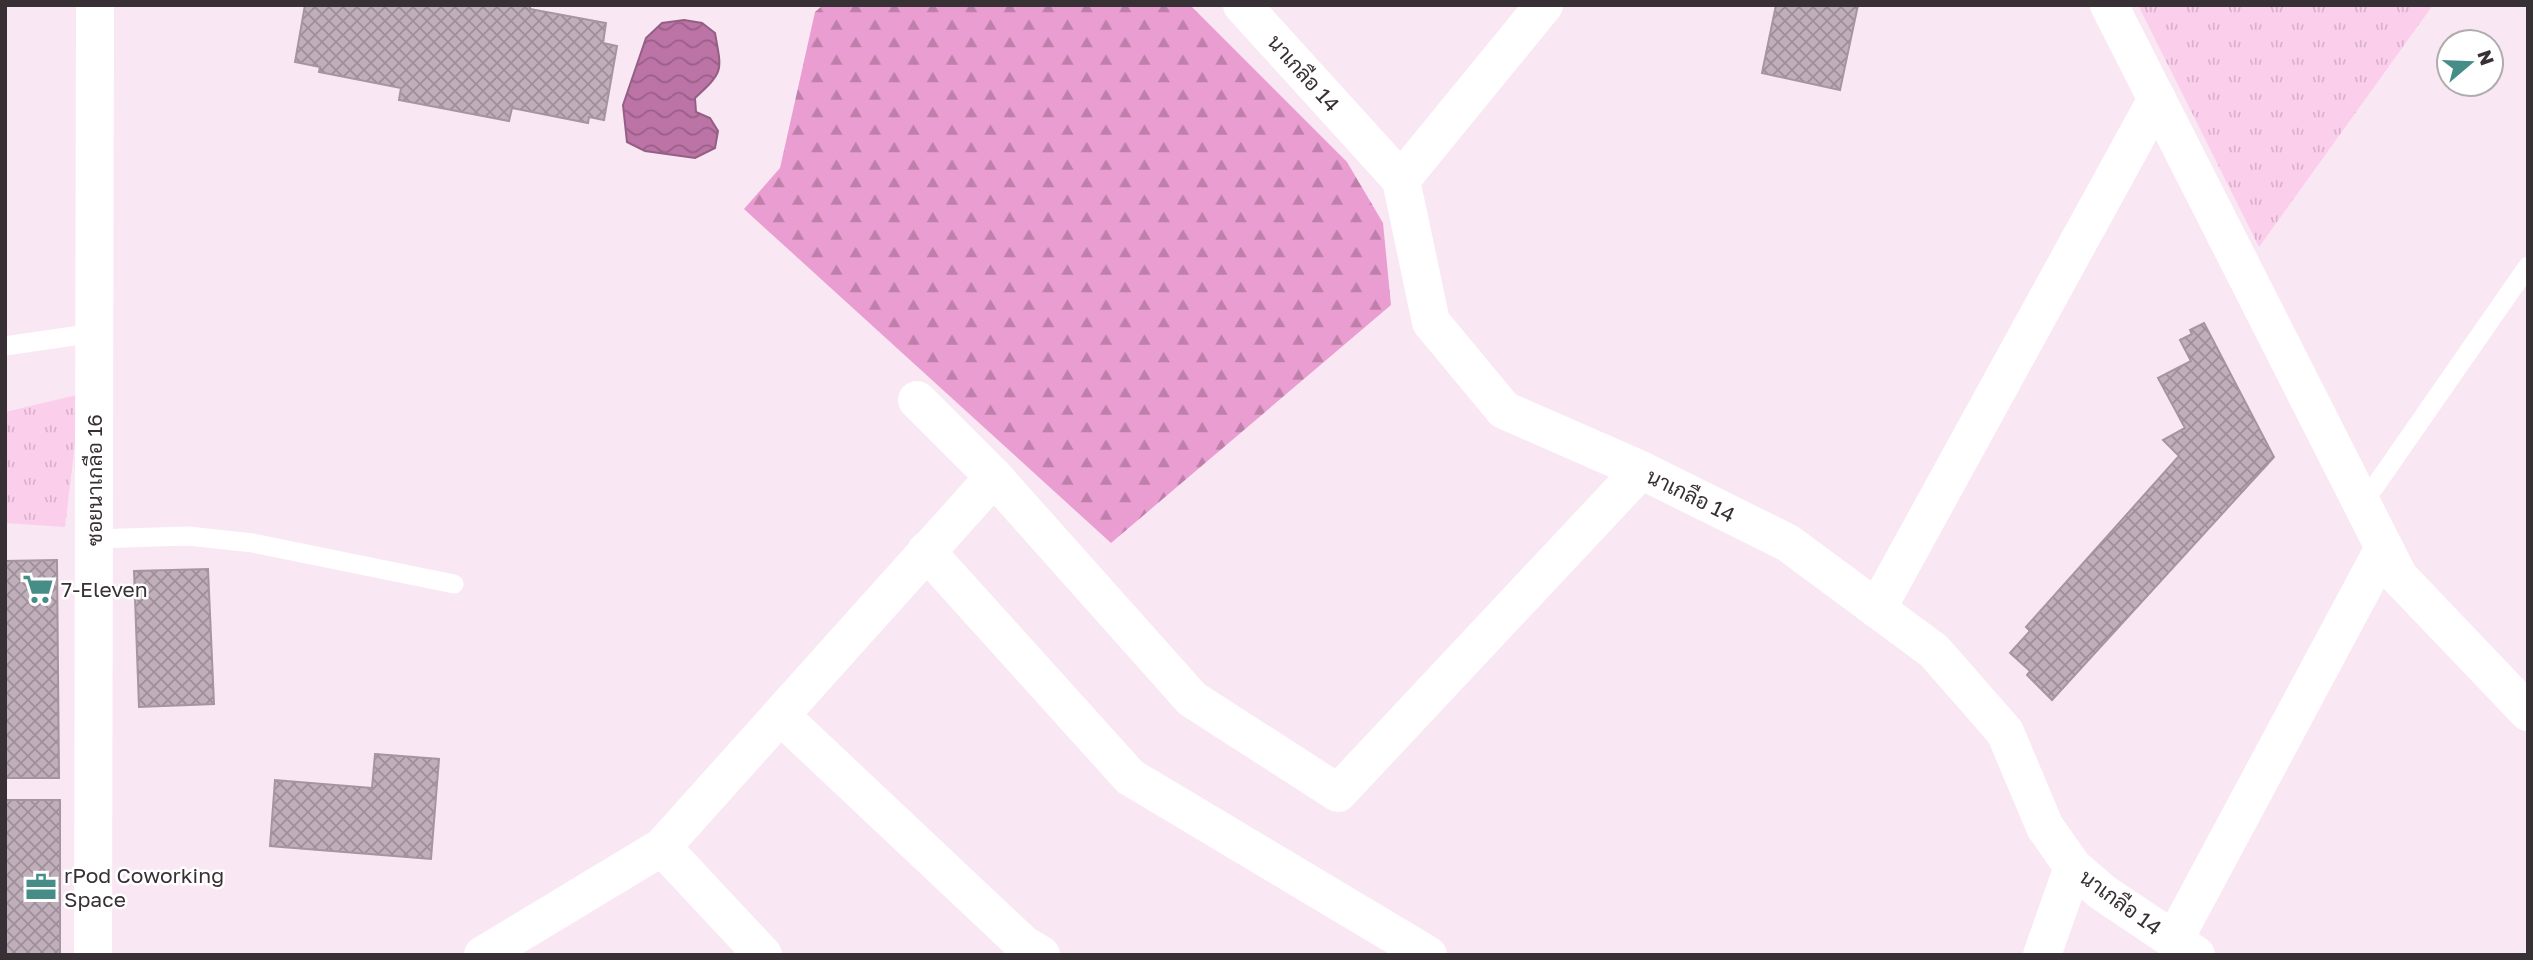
<svg xmlns="http://www.w3.org/2000/svg" width="2533" height="960" font-family="'Golos Text',Sarabun,sans-serif">
	<style>
		.grass { fill: url(#grass-tufts) }
		.forest { fill: url(#forest-firs) }
		.water { fill: url(#water-waves); stroke: #945f84; stroke-width: 2 }
		.building { fill: url(#building-cross-hatch); stroke: #a695a0; stroke-width: 2 }
		.lines { fill: none; stroke-linecap: round; stroke-linejoin: round }
		.lane { stroke: #fff; stroke-width: 19 }
		.street { stroke: #fff; stroke-width: 38 }
		.labels { text-anchor: middle; dominant-baseline: central; stroke-width: 5; stroke-linejoin: round; paint-order: stroke }
		.street-label { font-size: 21px; fill: #373034; stroke: #fff }
		.poi-label { font-size: 21px; fill: #373034; stroke: #fff; text-anchor: start }
	</style>
	<defs>
		<pattern id="grass-tufts" width="24" height="20" patternUnits="userSpaceOnUse" patternTransform="scale(1.75)"><rect width="24" height="20" fill="#fbcfec"/><path d="M3 7l-1-3M5 7V3M7 7l1-3M15 17l-1-3M17 17v-4M19 17l1-3" fill="none" stroke="#d8b2cb"/></pattern>
		<pattern id="forest-firs" width="22" height="20" patternUnits="userSpaceOnUse" patternTransform="scale(1.75)"><rect width="22" height="20" fill="#ea9dd1"/><path d="M5 1l3.5 6h-7zM16 11l3.5 6h-7z" fill="#be80aa"/></pattern>
		<pattern id="water-waves" width="16" height="10" patternUnits="userSpaceOnUse" patternTransform="scale(1.75)"><rect width="16" height="10" fill="#bc73a6"/><path d="M0 5q4-4 8 0t8 0" fill="none" stroke="#9a5f88"/></pattern>
		<pattern id="building-cross-hatch" width="8" height="8" patternUnits="userSpaceOnUse" patternTransform="scale(1.75)"><rect width="8" height="8" fill="#c0afba"/><path d="M0 0l8 8M0 8l8-8" fill="none" stroke="#9d8f98"/></pattern>
	</defs>
	<rect width="100%" height="100%" fill="#f9e7f3"/>
	<g class="grass">
		<path d="M 2138,5 L 2433,5 L 2259,247 Z"/>
		<path d="M 81,394 L 65,527 L 5,523 L 5,412 Z"/>
	</g>
	<path class="forest" d="M 823,5 L 1190,5 L 1347,162 L 1383,223 L 1391,305 L 1111,543 L 744,209 L 780,168 L 815,12 Z"/>
	<path class="water" d="M 684,20 L 702,23 L 715,33 C 722,72 724,71 695,98 L 696,112 L 710,118 L 718,131 L 715,148 L 695,158 L 645,151 L 627,142 L 623,105 L 646,38 L 662,23 Z"/>
	<g class="building">
		<path d="M 305,5 L 530,5 L 530,9 L 606,23 L 603,43 L 617,46 L 604,120 L 589,117 L 588,123 L 512,108 L 509,121 L 399,100 L 401,88 L 319,72 L 320,67 L 295,62 Z"/>
		<path d="M 1776,5 L 1858,5 L 1840,90 L 1762,73 Z"/>
		<path d="M 2204,323 L 2274,457 L 2052,700 L 2027,675 L 2030,671 L 2010,653 L 2030,631 L 2026,627 L 2179,456 L 2163,440 L 2185,428 L 2158,378 L 2191,361 L 2180,340 L 2192,334 L 2190,330 Z"/>
		<path d="M 57,560 L 59,778 L 5,778 L 5,561 Z"/>
		<path d="M 208,569 L 214,704 L 139,707 L 134,571 Z"/>
		<path d="M 375,754 L 439,759 L 431,859 L 270,846 L 275,780 L 372,788 Z"/>
		<rect x="5" y="800" width="55" height="155"/>
	</g>
	<g class="lines">
		<g class="lane">
			<path d="M 5,346 L 94,333"/>
			<path d="M 2362,505 L 2528,266"/>
			<path d="M 94,539 L 188,536 L 253,543 L 454,584"/>
		</g>
		<g class="street">
			<path d="M 1242,5 L 1401,180 L 1431,322 L 1504,410 L 1641,470 L 1788,543 L 1934,651 L 2005,732 L 2045,827 L 2073,867 L 2102,892 L 2196,955"/>
			<path d="M 2109,5 L 2399,577 L 2528,712"/>
			<path d="M 1401,180 L 1544,5"/>
			<path d="M 917,400 L 994,477 L 1192,699 L 1338,793 L 1641,470"/>
			<path d="M 926,551 L 1130,777 L 1428,955"/>
			<path d="M 1877,609 L 2157,99"/>
			<path d="M 781,716 L 1023,944 L 1041,955"/>
			<path d="M 662,847 L 763,955"/>
			<path d="M 2174,940 L 2384,548"/>
			<path d="M 93,955 L 95,5"/>
			<path d="M 483,955 L 662,847 L 994,477"/>
			<path d="M 2042,955 L 2073,867"/>
		</g>
	</g>
	<defs>
		<g id="supermarket-bare" transform="scale(2.415)"><path d="M-6-5.5h2.5l.6 2H6L4.5 2H-2.5L-4.4-4H-6ZM-1.5 3.2a1.3 1.3 0 1 0 .1 0ZM3 3.2a1.3 1.3 0 1 0 .1 0Z" fill="#468d88" stroke="#fff" stroke-width="2.5" paint-order="stroke"/></g>
		<g id="office-bare" transform="scale(2.415)"><path d="M-6-3h4V-5.5h4V-3h4V5H-6ZM-1-4.5V-3h2v-1.5ZM-6 0V1H6V0Z" fill="#468d88" stroke="#fff" stroke-width="2.5" paint-order="stroke"/></g>
	</defs>
	<g fill-rule="evenodd">
		<use href="#supermarket-bare" x="38" y="589"/>
		<use href="#office-bare" x="41" y="887"/>
	</g>
	<g class="labels">
		<g class="street-label">
			<text transform="translate(1304 73) rotate(48)">นาเกลือ 14</text>
			<text transform="translate(94 480) rotate(-90)">ซอยนาเกลือ 16</text>
			<text transform="translate(1691 495) rotate(26)">นาเกลือ 14</text>
			<text transform="translate(2121 902) rotate(36)">นาเกลือ 14</text>
		</g>
		<g class="poi-label">
			<text x="61" y="589">7-Eleven</text>
			<text x="64" y="875">rPod Coworking<tspan x="64" dy="24">Space</tspan></text>
		</g>
	</g>
	<rect width="2533" height="960" fill="none" stroke="#373034" stroke-width="14"/>
	<g transform="translate(2470 63) rotate(71)"><circle r="33" fill="#ffffff" stroke="#afacae" stroke-width="2"/>
	<path d="M0-5L12 26L0 18L-12 26Z" fill="#468d88"/>
	<text y="-10" font-size="19" font-weight="bold" text-anchor="middle" fill="#373034">N</text>
	</g>
</svg>
